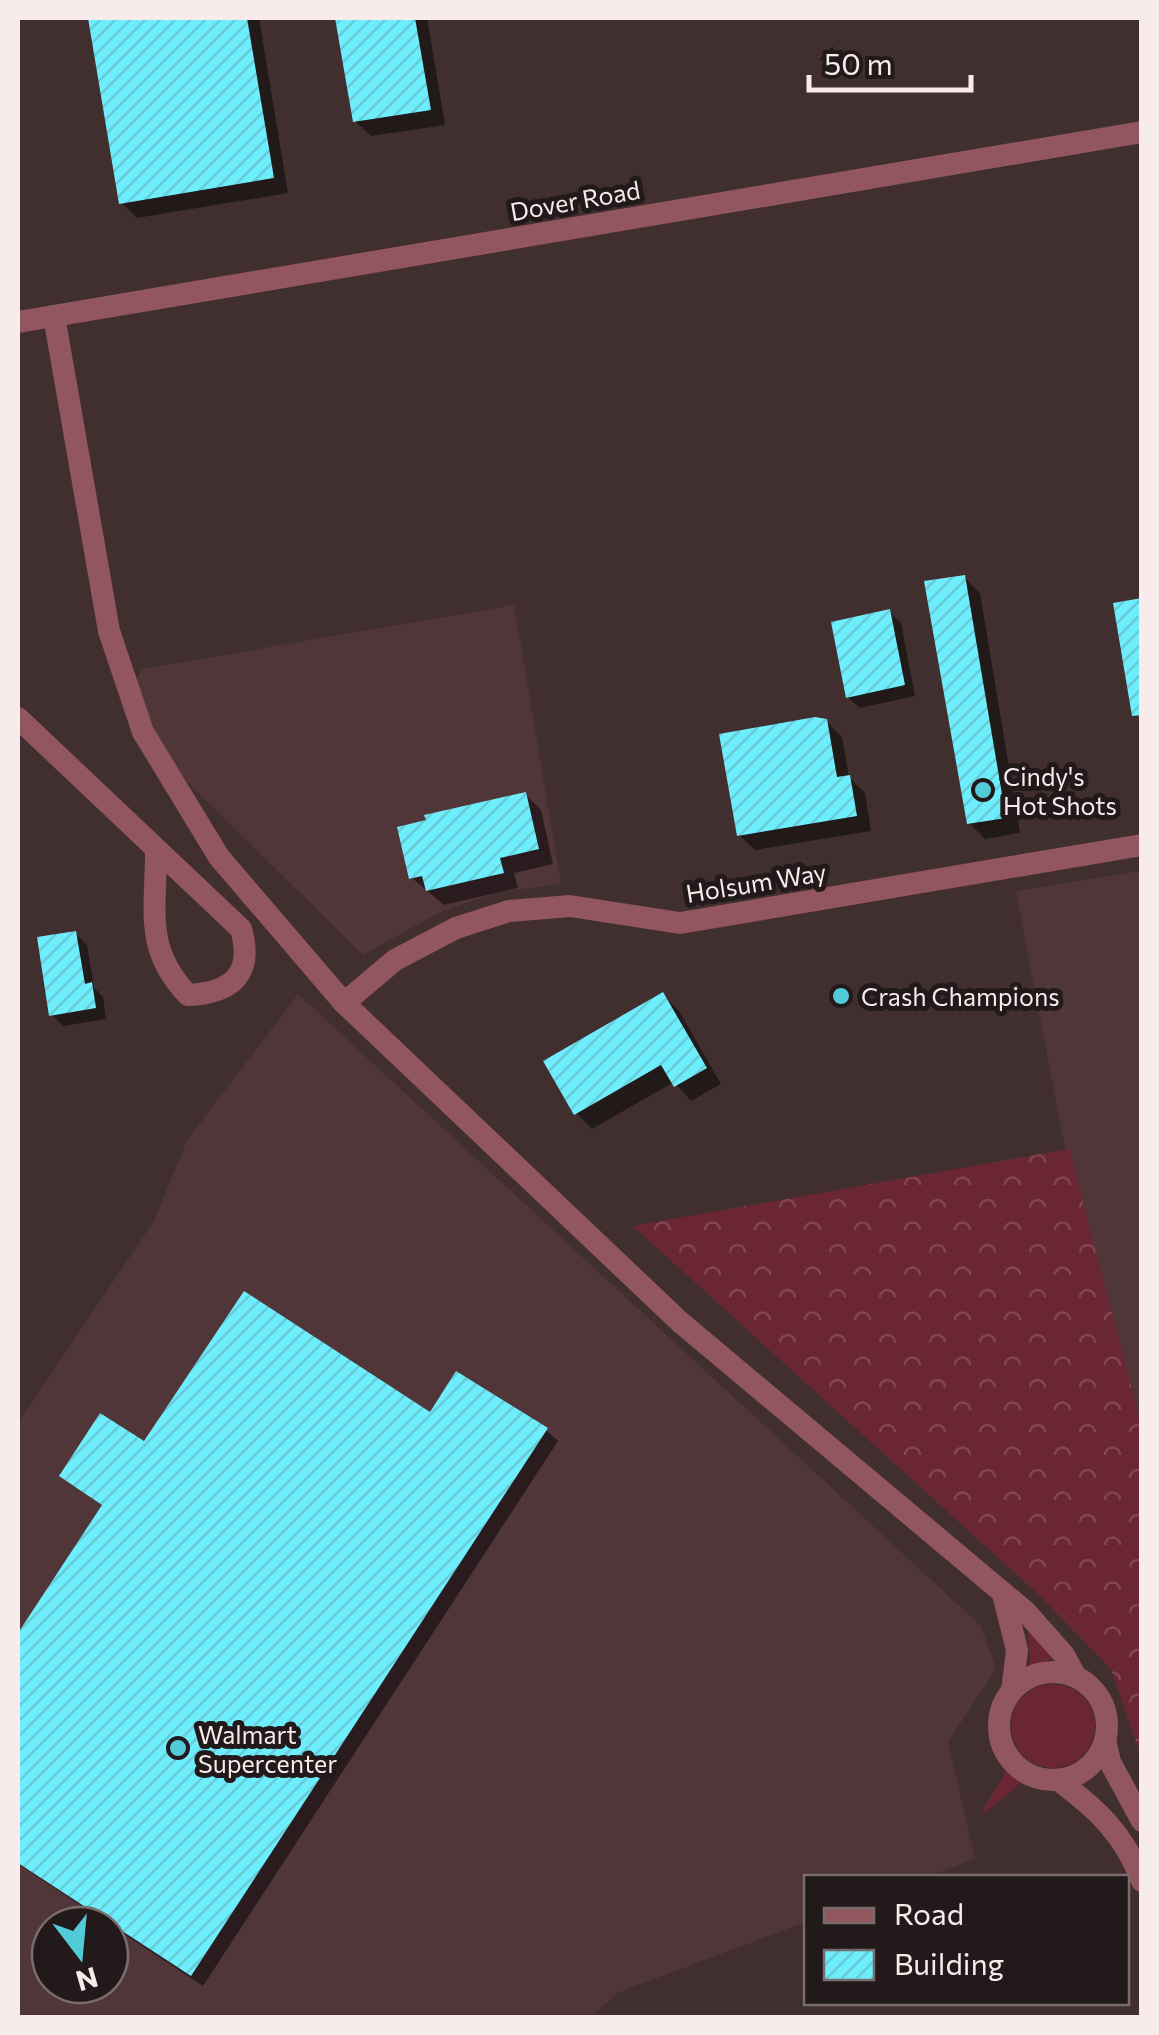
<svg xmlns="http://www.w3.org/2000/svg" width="1159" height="2035" font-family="Commissioner,sans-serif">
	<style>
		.built { fill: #503639; fill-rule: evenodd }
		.grass { fill: #6a2633 }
		.forest { fill: url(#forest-crowns) }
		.shadow { fill: #0007 }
		.building { fill: url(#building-hatch) }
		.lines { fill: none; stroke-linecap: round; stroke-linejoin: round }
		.minor { stroke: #91565e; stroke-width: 22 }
		.poi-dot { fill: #52cbd9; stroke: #22191a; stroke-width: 4 }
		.labels { text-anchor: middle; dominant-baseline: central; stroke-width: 10; stroke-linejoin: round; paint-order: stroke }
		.street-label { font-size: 25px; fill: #f7ebec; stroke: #22191a }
		.poi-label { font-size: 25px; fill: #f7ebec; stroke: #22191a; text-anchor: start }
	</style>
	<defs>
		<pattern id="forest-crowns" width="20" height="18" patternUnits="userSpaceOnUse" patternTransform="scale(2.5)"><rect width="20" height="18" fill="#6a2633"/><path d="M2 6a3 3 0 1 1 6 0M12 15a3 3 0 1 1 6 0" fill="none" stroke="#804651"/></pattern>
		<pattern id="building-hatch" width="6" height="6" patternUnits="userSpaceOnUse" patternTransform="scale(2.5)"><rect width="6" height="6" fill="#6eedfc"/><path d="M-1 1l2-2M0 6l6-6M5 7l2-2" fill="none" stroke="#67ccd8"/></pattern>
	</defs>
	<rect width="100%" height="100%" fill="#412f30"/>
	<g class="built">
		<path d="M 514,605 L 561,884 L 499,892 L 442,911 L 363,955 L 141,736 L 126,696 L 142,669 Z"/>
		<path d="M 1141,871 L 1141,1423 L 1063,1138 L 1016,891 Z"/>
		<path d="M 298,994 L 981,1626 L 996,1669 L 948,1742 L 975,1859 L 926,1877 L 806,1878 L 806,1922 L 617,1993 L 591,2017 L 18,2018 L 18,1423 L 154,1221 L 187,1141 ZM 50,1925 L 110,1925 L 110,1985 L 50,1985 Z"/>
	</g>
	<g class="grass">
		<path d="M 1028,1630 L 1050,1656 L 1051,1659 L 1030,1666 Z"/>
		<circle cx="1053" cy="1726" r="42"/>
		<path d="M 1006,1771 L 1022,1782 L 985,1813 L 983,1810 Z"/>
	</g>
	<path class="forest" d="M 1069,1149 L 1141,1423 L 1141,1756 L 1111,1669 L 1036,1592 L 633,1226 Z"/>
	<g class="shadow">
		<path d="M 90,18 L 259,18 L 288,193 L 137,218 L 122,203 Z"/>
		<path d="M 338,18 L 427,18 L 445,125 L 371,136 L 355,121 Z"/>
		<path d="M 964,577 L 980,593 L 1020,833 L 985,839 L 969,823 Z"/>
		<path d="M 889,612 L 901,623 L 915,696 L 860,708 L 848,697 Z"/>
		<path d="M 826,721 L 842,737 L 849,777 L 865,793 L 871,831 L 755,850 L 739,835 Z"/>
		<path d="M 525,794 L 541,810 L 553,864 L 514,873 L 518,888 L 444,905 L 412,878 Z"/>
		<path d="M 76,934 L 87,945 L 94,988 L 103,997 L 106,1019 L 63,1026 L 51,1014 Z"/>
		<path d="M 663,995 L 679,1011 L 721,1084 L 691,1101 L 674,1082 L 592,1129 L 576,1113 Z"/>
		<path d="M 546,1430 L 558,1441 L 203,1986 L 18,1864 L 18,1638 L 104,1507 L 62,1475 L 145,1445 Z"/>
	</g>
	<g class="building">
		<path d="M 88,18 L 247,18 L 274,178 L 119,204 Z"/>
		<path d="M 335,18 L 415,18 L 431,110 L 353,122 Z"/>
		<path d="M 965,575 L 1006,818 L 967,824 L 924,581 Z"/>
		<path d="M 1142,598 L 1142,715 L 1132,716 L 1113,603 Z"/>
		<path d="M 890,609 L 905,685 L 846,698 L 831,622 Z"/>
		<path d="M 815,717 L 827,719 L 837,777 L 850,775 L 857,816 L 737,836 L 719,734 Z"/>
		<path d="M 526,792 L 539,849 L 500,858 L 504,873 L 426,891 L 422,876 L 409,879 L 397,827 L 426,820 L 424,815 Z"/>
		<path d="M 76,931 L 85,984 L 92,982 L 96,1008 L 49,1016 L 37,937 Z"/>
		<path d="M 663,992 L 707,1068 L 674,1087 L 661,1065 L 574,1115 L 543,1061 Z"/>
		<path d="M 244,1291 L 430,1412 L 456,1371 L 548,1428 L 191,1976 L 18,1863 L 18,1633 L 102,1505 L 59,1476 L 100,1413 L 144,1441 Z"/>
	</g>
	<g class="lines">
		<g class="minor">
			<path d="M 54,316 L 109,631 L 143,732 L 219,857 L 344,1003 L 679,1321 L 1026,1612 L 1064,1655 L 1076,1677"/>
			<path d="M 18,322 L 1142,132"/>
			<path d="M 18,718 L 241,929 C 254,974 232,993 188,995 C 144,949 156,911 156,852"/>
			<path d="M 344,1003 L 395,960 L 456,928 L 509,911 L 570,906 L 680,923 L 1142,845"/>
			<path d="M 1004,1598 L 1017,1650 L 1012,1691"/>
			<circle cx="1053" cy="1726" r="54"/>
			<path d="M 1105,1740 L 1110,1762 L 1142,1821"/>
			<path d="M 1058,1780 C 1097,1809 1124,1834 1142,1881"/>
		</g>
	</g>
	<g class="poi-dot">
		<circle cx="983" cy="790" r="10"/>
		<circle cx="841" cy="996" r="10"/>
		<circle cx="178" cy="1748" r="10"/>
	</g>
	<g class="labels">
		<g class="street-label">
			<text transform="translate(575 200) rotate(-10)">Dover Road</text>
			<text transform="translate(756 882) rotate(-9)">Holsum Way</text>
		</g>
		<g class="poi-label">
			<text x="1003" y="776">Cindy's<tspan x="1003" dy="29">Hot Shots</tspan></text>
			<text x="861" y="996">Crash Champions</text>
			<text x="198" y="1734">Walmart<tspan x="198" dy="29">Supercenter</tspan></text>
		</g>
	</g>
	<rect width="1159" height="2035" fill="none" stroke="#f7ebec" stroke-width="40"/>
	<rect x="804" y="1875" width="325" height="130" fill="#22191a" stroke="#776d6e" stroke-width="2.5"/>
	<rect x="824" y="1908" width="50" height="15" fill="#91565e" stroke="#776d6e" stroke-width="2.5"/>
	<text x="894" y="1925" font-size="30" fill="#f7ebec">Road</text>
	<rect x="824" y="1950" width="50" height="30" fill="url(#building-hatch)" stroke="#776d6e" stroke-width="2.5"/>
	<text x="894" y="1975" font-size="30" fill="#f7ebec">Building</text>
	<g transform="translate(80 1955) rotate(164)"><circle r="48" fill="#22191a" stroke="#776d6e" stroke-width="2.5"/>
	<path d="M0-8L18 38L0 25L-18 38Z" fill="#52cbd9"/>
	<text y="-15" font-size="28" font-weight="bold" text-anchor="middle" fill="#f7ebec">N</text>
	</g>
	<path d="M809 75v15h162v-15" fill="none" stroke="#f7ebec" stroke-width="5"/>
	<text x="824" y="75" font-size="30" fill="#f7ebec" stroke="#22191a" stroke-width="8" paint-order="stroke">50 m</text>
</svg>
